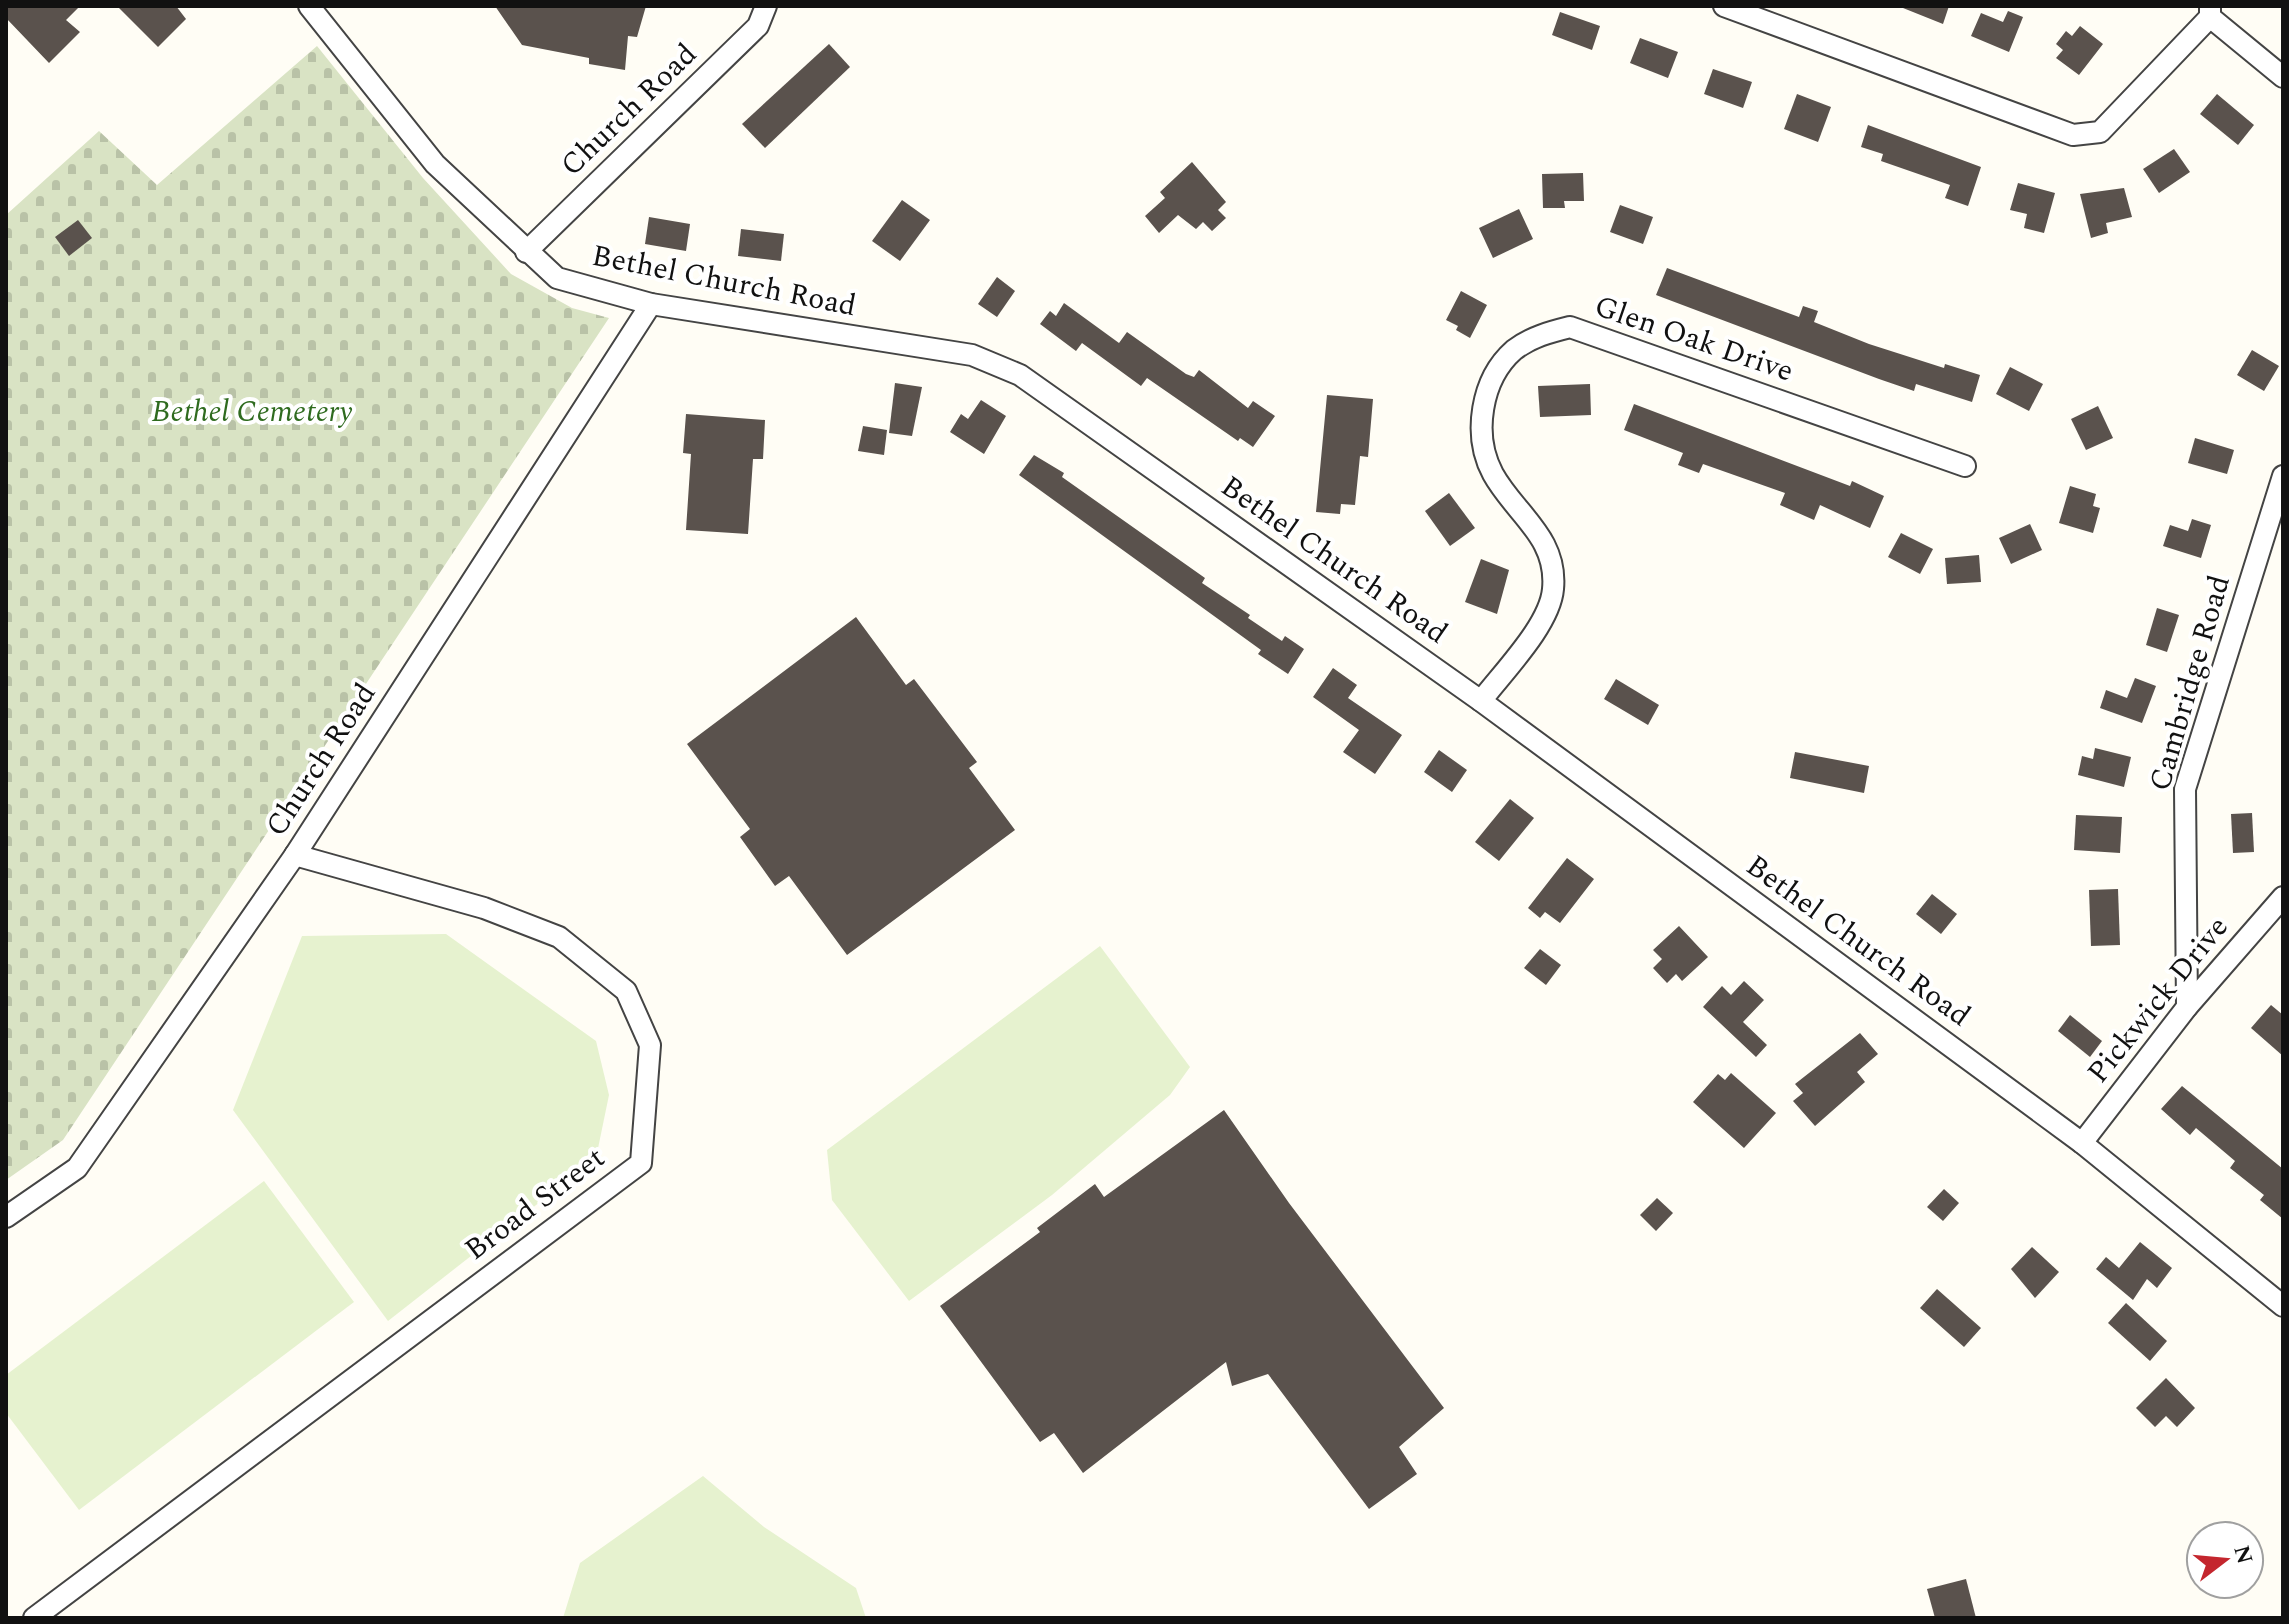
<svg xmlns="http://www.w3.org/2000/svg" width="2289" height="1624" font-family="Spectral,serif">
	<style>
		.cemetery { fill: url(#cemetery-stones) }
		.pitch { fill: #e6f2cf }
		.building { fill: #5a524d }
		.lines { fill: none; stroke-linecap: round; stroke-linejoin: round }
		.minor-casing { stroke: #444; stroke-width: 24 }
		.minor { stroke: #fff; stroke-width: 20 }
		.labels { text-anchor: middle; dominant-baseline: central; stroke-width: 8; stroke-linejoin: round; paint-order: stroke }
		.street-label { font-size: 30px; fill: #111; stroke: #fff }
		.park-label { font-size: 30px; font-style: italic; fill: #2f6b1f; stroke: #fff }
	</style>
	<defs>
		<pattern id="cemetery-stones" width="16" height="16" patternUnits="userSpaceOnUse" patternTransform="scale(2)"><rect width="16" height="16" fill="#d9e3c4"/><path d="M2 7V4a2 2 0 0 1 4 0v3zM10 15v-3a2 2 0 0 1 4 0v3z" fill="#b9c2a7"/></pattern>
	</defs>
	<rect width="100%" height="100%" fill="#fffdf5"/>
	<path class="cemetery" d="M 317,46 L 423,178 L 511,274 L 572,308 L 609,318 L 63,1140 L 6,1180 L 6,215 L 99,131 L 157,185 Z"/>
	<g class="pitch">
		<path d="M 446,934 L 596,1041 L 609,1095 L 596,1158 L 388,1321 L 233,1110 L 302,936 Z"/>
		<path d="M 1100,946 L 1190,1067 L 1170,1095 L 1052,1195 L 909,1301 L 832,1200 L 827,1150 Z"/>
		<path d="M 264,1181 L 354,1302 L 79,1510 L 6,1413 L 6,1375 Z"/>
		<path d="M 703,1476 L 764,1527 L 856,1588 L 866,1618 L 563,1618 L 580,1563 Z"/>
	</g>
	<g class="building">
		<path d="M 6,6 L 80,6 L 66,20 L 80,32 L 49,63 L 6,18 Z"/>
		<path d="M 117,6 L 176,6 L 186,19 L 158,47 Z"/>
		<path d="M 495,6 L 646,6 L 637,37 L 628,36 L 625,70 L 589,64 L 589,58 L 522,45 Z"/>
		<path d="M 1898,6 L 1949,6 L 1943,24 Z"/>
		<path d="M 2008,11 L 2023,17 L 2009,52 L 1971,36 L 1981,13 L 2003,22 Z"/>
		<path d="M 1560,12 L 1600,26 L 1592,50 L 1552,35 Z"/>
		<path d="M 2080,26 L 2103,44 L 2079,75 L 2056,58 L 2063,50 L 2056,44 L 2066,31 L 2072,36 Z"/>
		<path d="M 1640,38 L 1678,52 L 1668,78 L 1630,63 Z"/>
		<path d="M 829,44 L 850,67 L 765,148 L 742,124 Z"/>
		<path d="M 1713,69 L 1752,82 L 1743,108 L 1704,94 Z"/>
		<path d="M 1797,94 L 1831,107 L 1818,142 L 1784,129 Z"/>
		<path d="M 2217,94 L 2254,125 L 2238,145 L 2200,114 Z"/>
		<path d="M 1868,125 L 1981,167 L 1968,206 L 1945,198 L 1950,185 L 1881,161 L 1883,154 L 1861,147 Z"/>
		<path d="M 2174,149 L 2190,172 L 2159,193 L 2143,169 Z"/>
		<path d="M 1192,162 L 1226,202 L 1218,210 L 1226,218 L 1212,231 L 1203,222 L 1196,229 L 1178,215 L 1159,233 L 1145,216 L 1165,198 L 1160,192 Z"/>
		<path d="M 1583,173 L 1584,201 L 1564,201 L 1565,208 L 1543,208 L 1542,174 Z"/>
		<path d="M 2018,183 L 2055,193 L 2044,233 L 2024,228 L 2027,214 L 2010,210 Z"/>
		<path d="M 2124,188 L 2132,217 L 2106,223 L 2108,233 L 2091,238 L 2080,194 Z"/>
		<path d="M 902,200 L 930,220 L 900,261 L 872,241 Z"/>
		<path d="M 1620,205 L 1653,217 L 1643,244 L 1610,232 Z"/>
		<path d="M 1519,209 L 1533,239 L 1493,258 L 1479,228 Z"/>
		<path d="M 649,217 L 690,224 L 686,251 L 645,244 Z"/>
		<path d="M 78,220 L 92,238 L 69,256 L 55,237 Z"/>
		<path d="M 741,229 L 784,234 L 781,261 L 738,256 Z"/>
		<path d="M 1667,268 L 1799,317 L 1803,306 L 1818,311 L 1814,322 L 1869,344 L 1944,368 L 1945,364 L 1980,375 L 1972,402 L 1916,384 L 1914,391 L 1879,379 L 1656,295 Z"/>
		<path d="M 997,277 L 1015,291 L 997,317 L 978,304 Z"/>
		<path d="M 1461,291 L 1487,305 L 1470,338 L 1456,330 L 1458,326 L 1446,320 Z"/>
		<path d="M 1064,303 L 1119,343 L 1127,332 L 1186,374 L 1194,377 L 1199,370 L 1248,408 L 1253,401 L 1275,416 L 1253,447 L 1240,438 L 1238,441 L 1147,378 L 1141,386 L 1082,343 L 1076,351 L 1040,324 L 1050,311 L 1056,316 Z"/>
		<path d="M 2252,350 L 2279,366 L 2264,391 L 2237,375 Z"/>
		<path d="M 2010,367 L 2043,384 L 2029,411 L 1996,394 Z"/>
		<path d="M 895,383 L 922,387 L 912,436 L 889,433 Z"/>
		<path d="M 1590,384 L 1591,415 L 1540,417 L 1538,386 Z"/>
		<path d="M 1327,395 L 1373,399 L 1368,457 L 1360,456 L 1355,505 L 1341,504 L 1340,514 L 1316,512 Z"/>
		<path d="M 981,400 L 1006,416 L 984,454 L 950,432 L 961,414 L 968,419 Z"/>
		<path d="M 1634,404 L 1850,486 L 1852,481 L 1884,496 L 1870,528 L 1820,505 L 1814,520 L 1780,505 L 1785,493 L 1703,464 L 1699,473 L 1678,465 L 1683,453 L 1624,430 Z"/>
		<path d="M 2098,406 L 2113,438 L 2086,450 L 2071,419 Z"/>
		<path d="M 686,414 L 765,420 L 763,459 L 753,459 L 748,534 L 686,530 L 691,454 L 683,453 Z"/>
		<path d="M 863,426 L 887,430 L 884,455 L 858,451 Z"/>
		<path d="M 2195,438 L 2234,450 L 2227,474 L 2188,463 Z"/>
		<path d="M 1034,455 L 1064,473 L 1062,477 L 1205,578 L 1202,583 L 1250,615 L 1248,618 L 1282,641 L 1285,636 L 1304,649 L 1288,674 L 1258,654 L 1261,650 L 1019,475 Z"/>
		<path d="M 2070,486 L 2096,494 L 2093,506 L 2100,508 L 2093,533 L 2059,523 Z"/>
		<path d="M 1449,493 L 1475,528 L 1450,546 L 1425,511 Z"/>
		<path d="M 2192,519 L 2211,525 L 2201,558 L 2163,546 L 2170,525 L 2188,531 Z"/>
		<path d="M 2030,524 L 2042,550 L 2011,564 L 1999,538 Z"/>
		<path d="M 1901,533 L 1933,549 L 1920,574 L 1888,557 Z"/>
		<path d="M 1979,555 L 1981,582 L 1947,584 L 1945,558 Z"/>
		<path d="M 1481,559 L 1509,570 L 1497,614 L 1465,602 Z"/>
		<path d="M 2157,608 L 2179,615 L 2167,652 L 2146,645 Z"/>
		<path d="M 856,617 L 906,685 L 914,679 L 977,762 L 969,768 L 1015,830 L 847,955 L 789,876 L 775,886 L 740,837 L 750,829 L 687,744 Z"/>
		<path d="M 1333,668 L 1357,685 L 1348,698 L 1402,735 L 1375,774 L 1343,752 L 1359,730 L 1313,697 Z"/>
		<path d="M 2135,678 L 2156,686 L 2142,723 L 2100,708 L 2106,690 L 2127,698 Z"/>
		<path d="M 1616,679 L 1659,705 L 1648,725 L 1604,699 Z"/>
		<path d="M 2095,748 L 2131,757 L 2124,787 L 2078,775 L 2082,756 L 2093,759 Z"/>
		<path d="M 1439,750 L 1467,770 L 1452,792 L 1424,772 Z"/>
		<path d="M 1795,752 L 1869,766 L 1864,793 L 1790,778 Z"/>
		<path d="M 1510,799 L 1534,818 L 1499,861 L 1475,842 Z"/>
		<path d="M 2252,813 L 2254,852 L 2233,853 L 2231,814 Z"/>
		<path d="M 2076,815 L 2122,817 L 2120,853 L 2074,850 Z"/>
		<path d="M 1567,858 L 1594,879 L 1560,923 L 1545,912 L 1540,918 L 1528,908 Z"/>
		<path d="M 2118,889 L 2120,945 L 2091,946 L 2089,890 Z"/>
		<path d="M 1932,894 L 1957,914 L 1941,934 L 1916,914 Z"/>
		<path d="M 1679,926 L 1708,957 L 1682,981 L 1676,974 L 1667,983 L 1653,968 L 1662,959 L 1653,950 Z"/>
		<path d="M 1540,949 L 1561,965 L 1546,985 L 1524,968 Z"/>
		<path d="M 1744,981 L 1764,1000 L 1743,1022 L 1767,1045 L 1756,1057 L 1703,1007 L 1722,986 L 1731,995 Z"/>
		<path d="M 2271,1005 L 2283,1015 L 2283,1056 L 2251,1028 Z"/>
		<path d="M 2070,1015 L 2102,1041 L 2090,1057 L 2058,1031 Z"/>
		<path d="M 1860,1033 L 1878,1054 L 1857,1072 L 1865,1082 L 1815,1126 L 1793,1101 L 1803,1093 L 1795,1084 Z"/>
		<path d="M 1731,1073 L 1776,1113 L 1744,1148 L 1693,1102 L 1718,1074 L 1725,1080 Z"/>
		<path d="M 2182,1086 L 2283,1169 L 2283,1219 L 2260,1200 L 2264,1195 L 2230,1168 L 2235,1161 L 2196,1128 L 2190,1135 L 2161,1109 Z"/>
		<path d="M 1224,1110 L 1289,1203 L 1444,1408 L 1399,1447 L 1417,1474 L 1369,1509 L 1268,1374 L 1232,1386 L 1226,1362 L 1083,1473 L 1054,1433 L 1040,1442 L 940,1306 L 1040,1232 L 1037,1228 L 1095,1184 L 1104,1197 Z"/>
		<path d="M 1944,1189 L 1959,1203 L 1943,1221 L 1927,1207 Z"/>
		<path d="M 1657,1198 L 1673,1213 L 1656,1231 L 1640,1215 Z"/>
		<path d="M 2140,1242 L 2172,1268 L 2157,1288 L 2147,1279 L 2133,1300 L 2096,1269 L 2106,1257 L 2119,1268 Z"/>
		<path d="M 2032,1247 L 2059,1272 L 2035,1298 L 2011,1269 Z"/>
		<path d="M 1937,1289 L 1981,1328 L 1964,1347 L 1920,1308 Z"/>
		<path d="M 2126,1303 L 2167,1341 L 2150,1361 L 2108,1323 Z"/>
		<path d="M 2166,1378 L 2195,1408 L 2177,1427 L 2166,1416 L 2155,1427 L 2136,1408 Z"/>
		<path d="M 1966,1579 L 1976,1618 L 1935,1618 L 1927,1589 Z"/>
	</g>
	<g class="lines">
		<g class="minor-casing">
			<g id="minor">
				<path d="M 309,6 L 435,164 L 557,278 L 651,304 L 972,355 L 1020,375 L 1481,701 L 2082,1143 L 2283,1306"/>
				<path d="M 1724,6 L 2073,135 L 2100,132 L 2210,17 L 2210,6"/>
				<path d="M 2210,17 L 2283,77"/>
				<path d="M 526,252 L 758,26 L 766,6"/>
				<path d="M 1481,701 C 1503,672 1550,625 1553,589 C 1558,537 1515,514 1493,474 C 1472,435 1481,379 1514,350 C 1531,337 1550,332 1570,327 L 1965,466"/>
				<path d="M 2187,1007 L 2185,789 L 2283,476"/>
				<path d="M 2082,1143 L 2187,1007 L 2283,897"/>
				<path d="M 6,1217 L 77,1168 L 295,855 L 651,304"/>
				<path d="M 34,1618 L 641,1163 L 650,1045 L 626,991 L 559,937 L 484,908 L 295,855"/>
			</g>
		</g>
		<use href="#minor" class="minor"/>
	</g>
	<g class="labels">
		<g class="street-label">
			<text transform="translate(629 110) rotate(-44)">Church Road</text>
			<text transform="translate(724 281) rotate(11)">Bethel Church Road</text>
			<text transform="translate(1694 339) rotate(19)">Glen Oak Drive</text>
			<text transform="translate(1334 560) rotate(35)">Bethel Church Road</text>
			<text transform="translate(2190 683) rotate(-74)">Cambridge Road</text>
			<text transform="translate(321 760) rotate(-57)">Church Road</text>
			<text transform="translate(1858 941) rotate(36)">Bethel Church Road</text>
			<text transform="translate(2158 1000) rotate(-51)">Pickwick Drive</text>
			<text transform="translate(535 1204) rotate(-37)">Broad Street</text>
		</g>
		<g class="park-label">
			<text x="252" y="412">Bethel Cemetery</text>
		</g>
	</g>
	<rect width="2289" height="1624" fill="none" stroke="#111111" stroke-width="16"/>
	<g transform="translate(2225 1560) rotate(74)"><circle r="38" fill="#ffffff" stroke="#a0a0a0" stroke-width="2"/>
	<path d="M0-6L14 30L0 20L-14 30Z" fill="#c4262e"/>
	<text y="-12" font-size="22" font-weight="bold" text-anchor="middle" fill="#111111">N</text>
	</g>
</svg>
